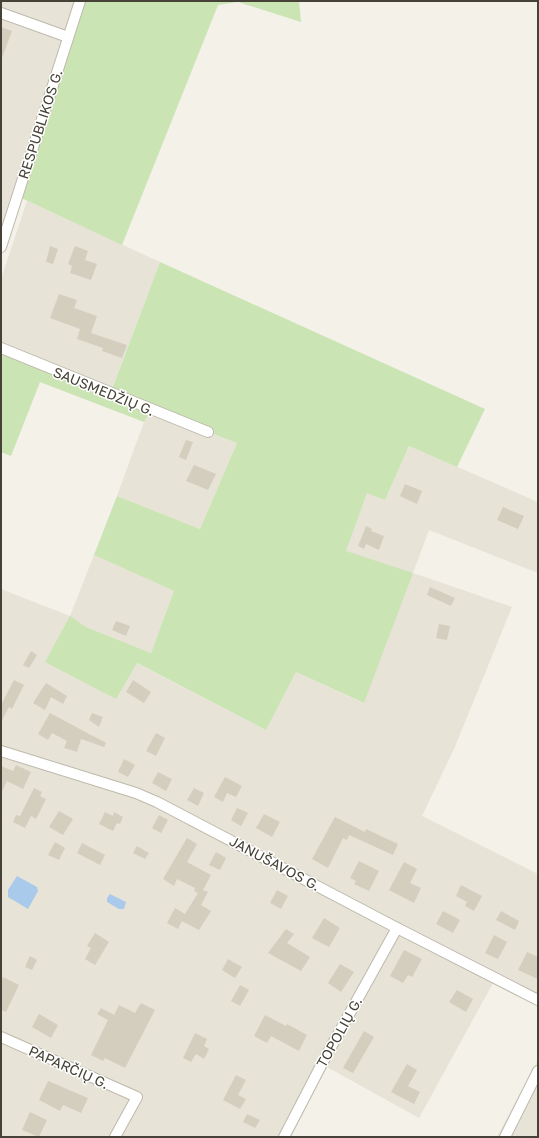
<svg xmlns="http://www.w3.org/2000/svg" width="539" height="1138" font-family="'Golos Text',sans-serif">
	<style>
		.residential { fill: #e7e3d7 }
		.green { fill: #cae4b4 }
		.water { fill: #a9caeb }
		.building { fill: #d4cebf }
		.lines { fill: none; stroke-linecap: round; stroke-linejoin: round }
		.minor-casing { stroke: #beb9ac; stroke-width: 12 }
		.minor { stroke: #fff; stroke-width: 10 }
		.labels { text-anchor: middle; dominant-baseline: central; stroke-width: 3; stroke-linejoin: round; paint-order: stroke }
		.street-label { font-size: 14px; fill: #464237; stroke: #fff }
	</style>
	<rect width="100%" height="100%" fill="#f3f1e8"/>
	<g class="residential">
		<path d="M 1,1 L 80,1 L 1,247 Z"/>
		<path d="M 27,201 L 160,262 L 112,388 L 1,342 L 1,279 Z"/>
		<path d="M 151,410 L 237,443 L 200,529 L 117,496 L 144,422 Z"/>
		<path d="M 409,446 L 538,502 L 538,573 L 429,530 L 413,573 L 512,607 L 454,749 L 422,816 L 538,874 L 538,1005 L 493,983 L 419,1118 L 327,1067 L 291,1137 L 1,1137 L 1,589 L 70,616 L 94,555 L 174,591 L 151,653 L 86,627 L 70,617 L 136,663 L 266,730 L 296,672 L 363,703 L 346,551 L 367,492 L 385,500 Z"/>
		<path d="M 538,1060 L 538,1137 L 497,1137 Z"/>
	</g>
	<g class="green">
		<path d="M 80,1 L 299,1 L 301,22 L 238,2 L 218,5 L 122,245 L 17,196 Z"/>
		<path d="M 160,262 L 485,409 L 457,467 L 409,446 L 385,500 L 367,493 L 346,551 L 413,573 L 364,703 L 296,672 L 266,730 L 137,663 L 116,699 L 45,662 L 70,616 L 86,627 L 151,653 L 174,591 L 94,555 L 117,496 L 200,529 L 237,443 L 151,410 L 144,422 L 40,382 L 11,456 L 1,452 L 1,353 L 109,397 Z"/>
	</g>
	<g class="water">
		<path d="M 17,876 L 37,887 L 38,891 L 28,909 L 8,897 L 8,890 Z"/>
		<path d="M 110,894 L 126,902 L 124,909 L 119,909 L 107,902 L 107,898 Z"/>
	</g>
	<g class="building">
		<path d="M 1,27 L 12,31 L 2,58 L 1,58 Z"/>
		<path d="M 50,246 L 58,249 L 53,264 L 46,262 Z"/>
		<path d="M 75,246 L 88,251 L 85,260 L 97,264 L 91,280 L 70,273 L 72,266 L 68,264 Z"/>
		<path d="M 59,294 L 77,300 L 74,308 L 97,316 L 91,333 L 127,345 L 122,358 L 102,351 L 103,348 L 77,339 L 80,329 L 50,318 Z"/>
		<path d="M 186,440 L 193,442 L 186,460 L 179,457 Z"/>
		<path d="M 194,465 L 216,474 L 208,490 L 186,481 Z"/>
		<path d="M 405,484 L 422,491 L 417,504 L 400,496 Z"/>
		<path d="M 503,507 L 524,516 L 518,529 L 497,520 Z"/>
		<path d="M 366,526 L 372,529 L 371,531 L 384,536 L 379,550 L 366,544 L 364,549 L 358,546 Z"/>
		<path d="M 430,587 L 455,598 L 451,606 L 427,595 Z"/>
		<path d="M 116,621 L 130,626 L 126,636 L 112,630 Z"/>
		<path d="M 439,624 L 450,626 L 447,640 L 436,638 Z"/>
		<path d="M 31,651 L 37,655 L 29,668 L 23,665 Z"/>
		<path d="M 14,680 L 24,685 L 12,709 L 9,707 L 1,722 L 1,705 Z"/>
		<path d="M 133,680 L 151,692 L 144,703 L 126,692 Z"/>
		<path d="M 46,683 L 67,696 L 63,704 L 51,697 L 45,710 L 33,703 Z"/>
		<path d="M 50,713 L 106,743 L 104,747 L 81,739 L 77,752 L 64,748 L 67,741 L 52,733 L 48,740 L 38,734 Z"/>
		<path d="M 92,713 L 103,717 L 99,727 L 89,720 Z"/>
		<path d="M 156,733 L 165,738 L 156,756 L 146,751 Z"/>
		<path d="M 124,759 L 135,765 L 128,777 L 118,772 Z"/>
		<path d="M 16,765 L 31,772 L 23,789 L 7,781 L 1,794 L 1,766 L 13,771 Z"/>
		<path d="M 158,772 L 172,779 L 166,791 L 152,783 Z"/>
		<path d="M 225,777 L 242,786 L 236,797 L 227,793 L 223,802 L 214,797 Z"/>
		<path d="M 34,788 L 42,792 L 40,796 L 46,799 L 36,819 L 31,816 L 25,828 L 13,822 L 16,815 L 20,816 Z"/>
		<path d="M 194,788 L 204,793 L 198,806 L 187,800 Z"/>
		<path d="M 237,808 L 248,813 L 241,826 L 231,820 Z"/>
		<path d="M 59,811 L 73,819 L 63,835 L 49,827 Z"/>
		<path d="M 105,812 L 113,816 L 114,812 L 123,817 L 120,824 L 117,823 L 113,831 L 99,824 Z"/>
		<path d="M 264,814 L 280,822 L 272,837 L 256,828 Z"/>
		<path d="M 159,815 L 168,820 L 161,833 L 152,828 Z"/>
		<path d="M 335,817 L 365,832 L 366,829 L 398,844 L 393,855 L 349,835 L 347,840 L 343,838 L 328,868 L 312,859 Z"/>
		<path d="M 187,838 L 197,844 L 187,862 L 211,875 L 203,890 L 208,892 L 201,905 L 211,911 L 199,930 L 182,921 L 178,929 L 167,923 L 175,908 L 185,914 L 198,893 L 194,891 L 195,888 L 177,879 L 174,886 L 163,879 Z"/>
		<path d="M 55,842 L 65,848 L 59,860 L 48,855 Z"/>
		<path d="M 82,843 L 105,855 L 100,865 L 77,853 Z"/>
		<path d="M 137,846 L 149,853 L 145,859 L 133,853 Z"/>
		<path d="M 216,852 L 226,858 L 220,870 L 209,865 Z"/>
		<path d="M 359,861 L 379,871 L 369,891 L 354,884 L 356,881 L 350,878 Z"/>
		<path d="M 404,862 L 417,869 L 410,883 L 421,888 L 414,903 L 389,890 Z"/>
		<path d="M 461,885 L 482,896 L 474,911 L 465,906 L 467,902 L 456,896 Z"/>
		<path d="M 277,890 L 288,896 L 281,909 L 270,903 Z"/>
		<path d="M 443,911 L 460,920 L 453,933 L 436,924 Z"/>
		<path d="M 501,911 L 519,921 L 515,930 L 496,920 Z"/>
		<path d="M 324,918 L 340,928 L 329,947 L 312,938 Z"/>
		<path d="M 286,929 L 294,934 L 287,943 L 310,957 L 301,971 L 268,953 Z"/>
		<path d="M 95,933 L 109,942 L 95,965 L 85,959 L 91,948 L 87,946 Z"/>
		<path d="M 494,935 L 507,942 L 498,959 L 485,953 Z"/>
		<path d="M 404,950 L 422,959 L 412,977 L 408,975 L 403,983 L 390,976 Z"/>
		<path d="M 527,952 L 538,957 L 538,979 L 518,970 Z"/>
		<path d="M 30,956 L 37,960 L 32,970 L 25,967 Z"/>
		<path d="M 228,959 L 242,967 L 235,978 L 222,970 Z"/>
		<path d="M 340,964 L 354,972 L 341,992 L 328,983 Z"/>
		<path d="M 3,977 L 19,985 L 6,1012 L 1,1010 L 1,981 Z"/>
		<path d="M 240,985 L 249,990 L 240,1006 L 231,1001 Z"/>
		<path d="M 457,990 L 473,999 L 466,1012 L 449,1002 Z"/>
		<path d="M 141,1003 L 155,1010 L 125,1068 L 105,1058 L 103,1061 L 91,1055 L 108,1020 L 97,1014 L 101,1008 L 114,1015 L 119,1005 L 135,1013 Z"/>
		<path d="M 39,1014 L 58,1025 L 51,1038 L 32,1027 Z"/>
		<path d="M 265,1015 L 286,1026 L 287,1024 L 307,1035 L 299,1051 L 271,1036 L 267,1043 L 254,1036 Z"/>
		<path d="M 364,1031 L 374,1037 L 353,1073 L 343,1068 Z"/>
		<path d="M 195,1033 L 207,1039 L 204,1046 L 209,1049 L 204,1059 L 196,1054 L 191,1062 L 183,1058 Z"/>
		<path d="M 407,1064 L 417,1070 L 408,1086 L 420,1092 L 414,1104 L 391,1092 Z"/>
		<path d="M 236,1075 L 246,1080 L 238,1095 L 246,1099 L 240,1109 L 223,1100 Z"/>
		<path d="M 48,1081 L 88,1098 L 81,1113 L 63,1105 L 60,1111 L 39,1100 Z"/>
		<path d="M 30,1112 L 47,1120 L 39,1137 L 22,1130 Z"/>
		<path d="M 247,1114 L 260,1120 L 255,1128 L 243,1122 Z"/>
	</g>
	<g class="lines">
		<g class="minor-casing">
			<g id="minor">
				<path d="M 1,13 L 68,37"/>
				<path d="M 1,247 L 80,1"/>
				<path d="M 1,348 L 208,432"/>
				<path d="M 1,751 L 136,793 L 157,802 L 397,928 L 538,1000"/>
				<path d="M 1,1037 L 137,1097 L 115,1137"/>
				<path d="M 284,1137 L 326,1056 L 397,928"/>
				<path d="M 505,1137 L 538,1071"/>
			</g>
		</g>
		<use href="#minor" class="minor"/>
	</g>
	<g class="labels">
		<g class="street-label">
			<text transform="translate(40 124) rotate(-72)">RESPUBLIKOS G.</text>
			<text transform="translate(104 391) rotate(22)">SAUSMEDŽIŲ G.</text>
			<text transform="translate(275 863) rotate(28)">JANUŠAVOS G.</text>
			<text transform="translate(339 1032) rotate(-61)">TOPOLIŲ G.</text>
			<text transform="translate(69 1067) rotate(24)">PAPARČIŲ G.</text>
		</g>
	</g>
	<rect width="539" height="1138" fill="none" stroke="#464237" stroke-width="4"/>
</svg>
